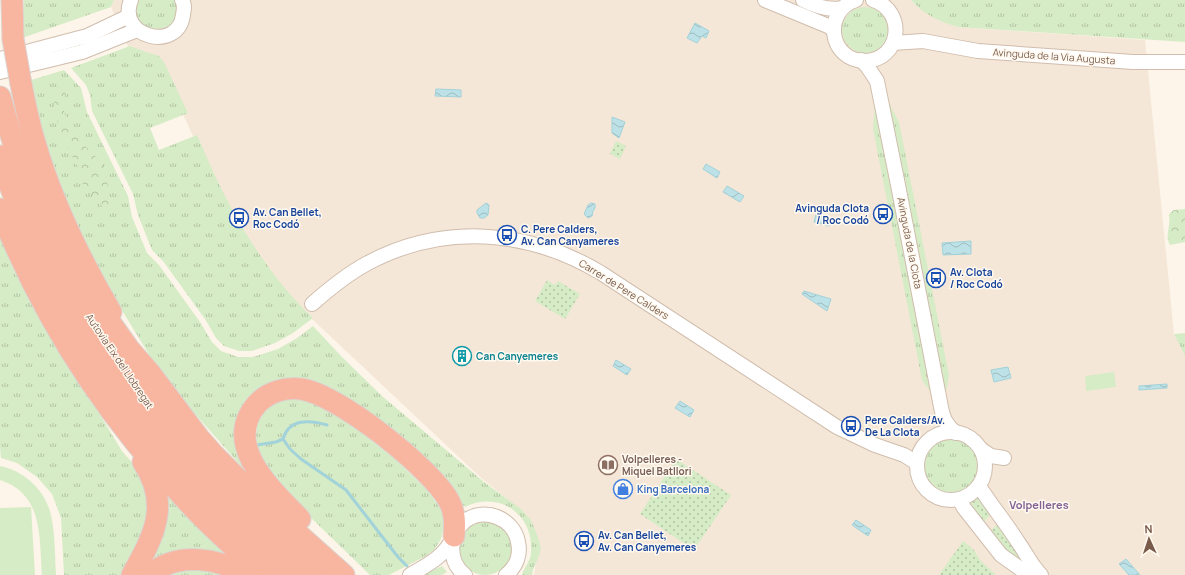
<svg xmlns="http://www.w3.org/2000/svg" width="1185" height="575" font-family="Manrope,sans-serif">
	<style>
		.residential { fill: #f5e7d7 }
		.grass { fill: url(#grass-tufts) }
		.forest { fill: url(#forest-crowns) }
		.park { fill: url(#park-dots) }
		.garden { fill: #d6ecc6 }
		.water { fill: url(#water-waves); stroke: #a2d2da }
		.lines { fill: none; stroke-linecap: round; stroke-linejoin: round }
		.stream { stroke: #a2d2da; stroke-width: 3 }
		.minor-casing { stroke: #d0bdad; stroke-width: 16 }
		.highway-casing { stroke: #dcd4d0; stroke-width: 23 }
		.minor { stroke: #fff; stroke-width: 14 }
		.highway { stroke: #f8b59f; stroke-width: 21 }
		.highway-bridge-casing { stroke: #dcd4d0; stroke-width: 23; stroke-linecap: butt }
		.highway-bridge { stroke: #f8b59f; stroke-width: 21 }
		.labels { text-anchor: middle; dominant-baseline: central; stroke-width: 3; stroke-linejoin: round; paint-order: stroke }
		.street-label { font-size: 10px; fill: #795b4b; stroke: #fff9f0 }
		.transit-label { font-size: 10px; font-weight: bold; fill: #164399; stroke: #fff9f0; text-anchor: start }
		.culture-label { font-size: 10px; font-weight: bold; fill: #0d838f; stroke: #fff9f0; text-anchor: start }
		.education-label { font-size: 10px; font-weight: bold; fill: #785e54; stroke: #fff9f0; text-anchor: start }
		.shop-label { font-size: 10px; font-weight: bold; fill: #366cbe; stroke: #fff9f0; text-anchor: start }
		.neighbourhood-label { font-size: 11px; font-weight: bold; fill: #836394; stroke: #fff9f0 }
	</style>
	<defs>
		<pattern id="grass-tufts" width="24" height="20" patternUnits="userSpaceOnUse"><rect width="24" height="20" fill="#d6ecc6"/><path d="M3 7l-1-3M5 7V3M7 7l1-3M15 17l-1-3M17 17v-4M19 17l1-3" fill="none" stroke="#b2c2a3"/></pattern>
		<pattern id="forest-crowns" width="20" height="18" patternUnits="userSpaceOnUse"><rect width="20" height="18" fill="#d6ecc6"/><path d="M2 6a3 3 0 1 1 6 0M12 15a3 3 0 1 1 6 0" fill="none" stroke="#b2c2a3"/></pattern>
		<pattern id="park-dots" width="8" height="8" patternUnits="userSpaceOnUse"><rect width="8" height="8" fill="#d6ecc6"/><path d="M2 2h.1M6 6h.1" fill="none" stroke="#b2c2a3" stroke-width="1.8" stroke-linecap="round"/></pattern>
		<pattern id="water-waves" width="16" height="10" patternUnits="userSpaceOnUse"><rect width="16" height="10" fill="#bce2e8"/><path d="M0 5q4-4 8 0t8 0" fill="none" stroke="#9ebabe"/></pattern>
	</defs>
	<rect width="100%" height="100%" fill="#fdf5e9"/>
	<path class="residential" d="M 114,0 L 911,0 L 916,6 L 936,19 L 958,27 L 1145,40 L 1174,334 L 1185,356 L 1185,575 L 534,575 L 539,544 L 525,514 L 479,476 L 295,303 L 248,343 L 220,197 L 159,60 L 129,49 L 111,7 Z"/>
	<g class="grass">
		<path d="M 24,0 L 114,0 L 111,7 L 22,38 L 22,22 Z"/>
		<path d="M 138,0 L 175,0 C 191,39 122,38 138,0 Z"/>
		<path d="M 911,0 L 1185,0 L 1185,42 L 958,27 C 940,22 923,14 911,0 Z"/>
		<circle cx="865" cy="30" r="23"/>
		<path d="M 130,46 C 137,48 142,51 149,53 C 158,55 158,54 164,62 L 188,113 L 150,128 L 159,150 L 197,135 C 206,155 214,175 224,194 C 247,239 276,283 313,318 L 293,333 L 275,343 L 252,351 L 239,351 L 224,346 L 216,338 L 205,319 L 163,261 L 152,250 L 138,215 L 133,194 L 92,111 L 90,95 L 86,85 L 71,68 Z"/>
		<path d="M 64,70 L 81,88 L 87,112 L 128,196 L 132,217 L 147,253 L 159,265 L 200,322 L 212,342 L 221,351 L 238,357 L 253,357 L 278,349 L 297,338 L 313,326 L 341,356 L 382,396 L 484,482 L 521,509 L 531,520 L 538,537 L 541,548 L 539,556 L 533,570 L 532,575 L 522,575 C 524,567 531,561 531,552 C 534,515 500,490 465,507 L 462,504 L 458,494 L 443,478 L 333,391 L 251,398 L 257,484 L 181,398 L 153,361 L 115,299 L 72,218 L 52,170 L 28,81 Z"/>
		<path d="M 877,81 L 899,122 L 949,375 L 947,387 L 941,407 L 922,380 L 873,129 Z"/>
		<path d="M 0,234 L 14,270 L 54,344 L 88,395 L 122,451 L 143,475 L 151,516 L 123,575 L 64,575 L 61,518 L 52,494 L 37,477 L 17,463 L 1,458 L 0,447 Z"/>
		<path d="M 1185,333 L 1185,356 L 1174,334 Z"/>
		<path d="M 296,397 L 332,410 L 395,459 L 428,491 L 440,508 L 443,516 L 443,529 L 441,539 L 434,550 L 424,557 L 389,575 L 370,575 L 273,481 L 257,450 L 256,435 L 258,420 L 272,401 Z"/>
		<circle cx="950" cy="465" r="28"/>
		<path d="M 160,486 L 236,561 L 140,574 Z"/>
		<circle cx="485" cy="548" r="27"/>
		<path d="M 442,566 L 447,572 L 442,575 L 423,575 Z"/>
		<path d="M 197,568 L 233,575 L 164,575 Z"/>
	</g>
	<g class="forest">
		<path d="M 58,86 L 65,89 L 64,112 L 69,124 L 72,127 L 78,139 L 102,163 L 105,172 L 108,187 L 110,209 L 107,212 L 82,183 L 78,167 L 61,136 L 54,107 L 55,89 Z"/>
		<path d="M 1185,209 L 1185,242 L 1170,245 C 1166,237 1168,233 1169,225 C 1170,221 1169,217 1169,214 L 1174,210 Z"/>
	</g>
	<g class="park">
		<path d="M 616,141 L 626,146 L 620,159 L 610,154 Z"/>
		<path d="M 547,280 L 555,285 L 558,281 L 580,294 L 565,319 L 535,301 Z"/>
		<path d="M 676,459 L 731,495 L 694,550 L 640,514 Z"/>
		<path d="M 976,490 L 995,510 L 979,527 L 959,499 L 966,497 Z"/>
		<path d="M 1002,520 L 1019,542 L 1028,574 L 985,536 Z"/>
		<path d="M 963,541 L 974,550 L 980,560 L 996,575 L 939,575 Z"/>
	</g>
	<g class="garden">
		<path d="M 1114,372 L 1116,387 L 1086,391 L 1085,376 Z"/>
		<path d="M 0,466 C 26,471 48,493 52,520 C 55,538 55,557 56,575 L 42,575 C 39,538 44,494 0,480 Z"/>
		<path d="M 31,507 L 35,575 L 0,575 L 0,508 Z"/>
	</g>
	<g class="water">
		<path d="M 695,23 L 709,31 L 706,38 L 702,36 L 697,43 L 687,38 Z"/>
		<path d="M 436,89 L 461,90 L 461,97 L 435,96 Z"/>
		<path d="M 612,117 L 625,122 L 619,138 L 612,133 Z"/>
		<path d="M 706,164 L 720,172 L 717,178 L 703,169 Z"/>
		<path d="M 727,186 L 744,196 L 740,202 L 723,192 Z"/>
		<path d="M 486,203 L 489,205 L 488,215 L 484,218 L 480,218 L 477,213 L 477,210 Z"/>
		<path d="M 591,203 L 595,204 L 595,208 L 593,211 L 592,216 L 588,218 L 584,214 L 588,205 Z"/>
		<path d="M 816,215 L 831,219 L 829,226 L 814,222 Z"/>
		<path d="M 971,241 L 971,254 L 943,255 L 942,243 Z"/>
		<path d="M 804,291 L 831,299 L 827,311 L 802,294 Z"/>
		<path d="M 616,360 L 631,369 L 627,375 L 613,366 Z"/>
		<path d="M 1008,367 L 1011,378 L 994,382 L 991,370 Z"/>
		<path d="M 1167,384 L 1167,388 L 1139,390 L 1139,386 Z"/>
		<path d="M 680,401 L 694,410 L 690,417 L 675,408 Z"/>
		<path d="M 856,520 L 871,530 L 868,536 L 852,525 Z"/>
		<path d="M 1126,559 L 1140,575 L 1129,575 L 1119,564 Z"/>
	</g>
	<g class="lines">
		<g class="stream">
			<path d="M 327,425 C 310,420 289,418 283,439 L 290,449 L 301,459 L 346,490 L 398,557 L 407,566"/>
			<path d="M 257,445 L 276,442 L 283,439"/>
		</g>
		<g class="minor-casing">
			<g id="minor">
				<path d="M 131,0 C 116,37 178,53 183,15 C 184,10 185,5 182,0"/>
				<path d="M 765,0 L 828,26 L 834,30"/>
				<path d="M 803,0 C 815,6 828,11 842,8"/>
				<path d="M 856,0 C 822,11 829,61 865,61 C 901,60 907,11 873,0"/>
				<path d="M 893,43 L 923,41 L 978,51 L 1133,62 L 1185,62"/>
				<path d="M 0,59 L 87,36 L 129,16"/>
				<path d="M 861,60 L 867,66 L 877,81 L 898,185 L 941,407 C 943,418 946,425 956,433"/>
				<path d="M 0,72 L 82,52 L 137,30"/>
				<path d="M 312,304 C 329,289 346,275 366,264 C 442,223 528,229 601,273 L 837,427 L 875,445 L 904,455 L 917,463"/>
				<circle cx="951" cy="466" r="34"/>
				<path d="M 982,450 L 991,456 L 1004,458"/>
				<path d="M 979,486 C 991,505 1006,523 1018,542 C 1026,553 1031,565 1041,575"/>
				<path d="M 959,499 L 964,508 L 1001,555 L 1029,575"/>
				<path d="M 410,575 C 427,565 444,557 453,538"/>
				<path d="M 465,575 C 448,562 448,535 465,521 C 485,506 514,519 518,542 C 521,555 516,567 506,575"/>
			</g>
		</g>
		<g class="highway-casing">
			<g id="highway">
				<path d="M 12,0 L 13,39"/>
				<path d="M 21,84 C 25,104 29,124 35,143 C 52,202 80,259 111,312"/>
				<path d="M 0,97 C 9,128 17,159 29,189 C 69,293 128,392 206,472 C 241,508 279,542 317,575"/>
				<path d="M 0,156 C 9,188 23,219 37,249 C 75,332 125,408 186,476 C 219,511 256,544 292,575"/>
				<path d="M 0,209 C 42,317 106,416 186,500 C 210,527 238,551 265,575"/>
				<path d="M 95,301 L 129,349 L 150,373 L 199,438 L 214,455 L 251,492 L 344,575"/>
				<path d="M 300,519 C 273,491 221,445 257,404 C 268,392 285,387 301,389 C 338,394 431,468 449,501 C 455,512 455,523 454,536"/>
				<path d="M 132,575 C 154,536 171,504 143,462"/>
				<path d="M 149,575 C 178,551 217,558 248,575"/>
			</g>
		</g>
		<use href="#minor" class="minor"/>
		<use href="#highway" class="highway"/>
		<g class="highway-bridge-casing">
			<path id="highway-bridge" d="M 13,39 L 21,84"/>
		</g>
		<use href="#highway-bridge" class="highway-bridge"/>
	</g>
	<defs>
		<g id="bus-ring" transform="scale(1)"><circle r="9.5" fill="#fff9f0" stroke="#1a4fb4" stroke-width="1.5"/><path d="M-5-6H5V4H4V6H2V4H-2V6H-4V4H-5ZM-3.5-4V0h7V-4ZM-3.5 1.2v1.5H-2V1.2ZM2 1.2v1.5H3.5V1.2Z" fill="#1a4fb4"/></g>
		<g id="building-ring" transform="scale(1)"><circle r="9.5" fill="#fff9f0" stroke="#0f9aa8" stroke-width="1.5"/><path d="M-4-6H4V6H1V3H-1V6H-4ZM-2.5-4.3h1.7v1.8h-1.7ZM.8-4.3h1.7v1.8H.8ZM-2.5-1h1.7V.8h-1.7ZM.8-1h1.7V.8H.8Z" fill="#0f9aa8"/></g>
		<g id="library-ring" transform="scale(1)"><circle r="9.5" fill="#fff9f0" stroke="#8d6e63" stroke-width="1.5"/><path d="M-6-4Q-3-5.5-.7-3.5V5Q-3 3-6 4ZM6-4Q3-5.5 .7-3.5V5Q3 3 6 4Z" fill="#8d6e63"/></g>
		<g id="shop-ring" transform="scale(1)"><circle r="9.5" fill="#fff9f0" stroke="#3f7fe0" stroke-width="1.5"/><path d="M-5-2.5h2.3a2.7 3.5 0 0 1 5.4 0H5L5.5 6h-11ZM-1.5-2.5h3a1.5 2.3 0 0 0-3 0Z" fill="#3f7fe0"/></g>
	</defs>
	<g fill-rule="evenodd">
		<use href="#bus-ring" x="883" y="214"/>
		<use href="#bus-ring" x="239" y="218"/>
		<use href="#bus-ring" x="507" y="235"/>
		<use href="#bus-ring" x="936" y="278"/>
		<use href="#building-ring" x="462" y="356"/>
		<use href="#bus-ring" x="851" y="426"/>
		<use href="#library-ring" x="608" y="465"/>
		<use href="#shop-ring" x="623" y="489"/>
		<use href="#bus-ring" x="584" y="541"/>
	</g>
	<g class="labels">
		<g class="street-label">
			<text transform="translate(1054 56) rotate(4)">Avinguda de la Via Augusta</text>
			<text transform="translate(910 243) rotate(79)">Avinguda de la Clota</text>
			<text transform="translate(624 289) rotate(32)">Carrer de Pere Calders</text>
			<text transform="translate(120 361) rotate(56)">Autovia Eix del Llobregat</text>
		</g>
		<g class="transit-label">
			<text x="869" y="208" text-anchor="end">Avinguda Clota<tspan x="869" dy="12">/ Roc Codó</tspan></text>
			<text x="253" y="212">Av. Can Bellet,<tspan x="253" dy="12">Roc Codó</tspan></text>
			<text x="521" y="229">C. Pere Calders,<tspan x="521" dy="12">Av. Can Canyameres</tspan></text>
			<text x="950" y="272">Av. Clota<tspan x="950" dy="12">/ Roc Codó</tspan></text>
			<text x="865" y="420">Pere Calders/Av.<tspan x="865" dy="12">De La Clota</tspan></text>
			<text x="598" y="535">Av. Can Bellet,<tspan x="598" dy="12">Av. Can Canyemeres</tspan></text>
		</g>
		<g class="culture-label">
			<text x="476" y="356">Can Canyemeres</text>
		</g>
		<g class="education-label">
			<text x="622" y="459">Volpelleres -<tspan x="622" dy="12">Miquel Batllori</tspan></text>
		</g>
		<g class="shop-label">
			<text x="637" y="489">King Barcelona</text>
		</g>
		<g class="neighbourhood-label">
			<text x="1039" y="504">Volpelleres</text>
		</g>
	</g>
	<g transform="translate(1149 539) rotate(357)" stroke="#fff9f0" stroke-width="3" paint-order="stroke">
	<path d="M0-3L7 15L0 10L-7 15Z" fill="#795b4b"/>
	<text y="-6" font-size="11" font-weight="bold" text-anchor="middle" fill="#795b4b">N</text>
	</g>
</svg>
